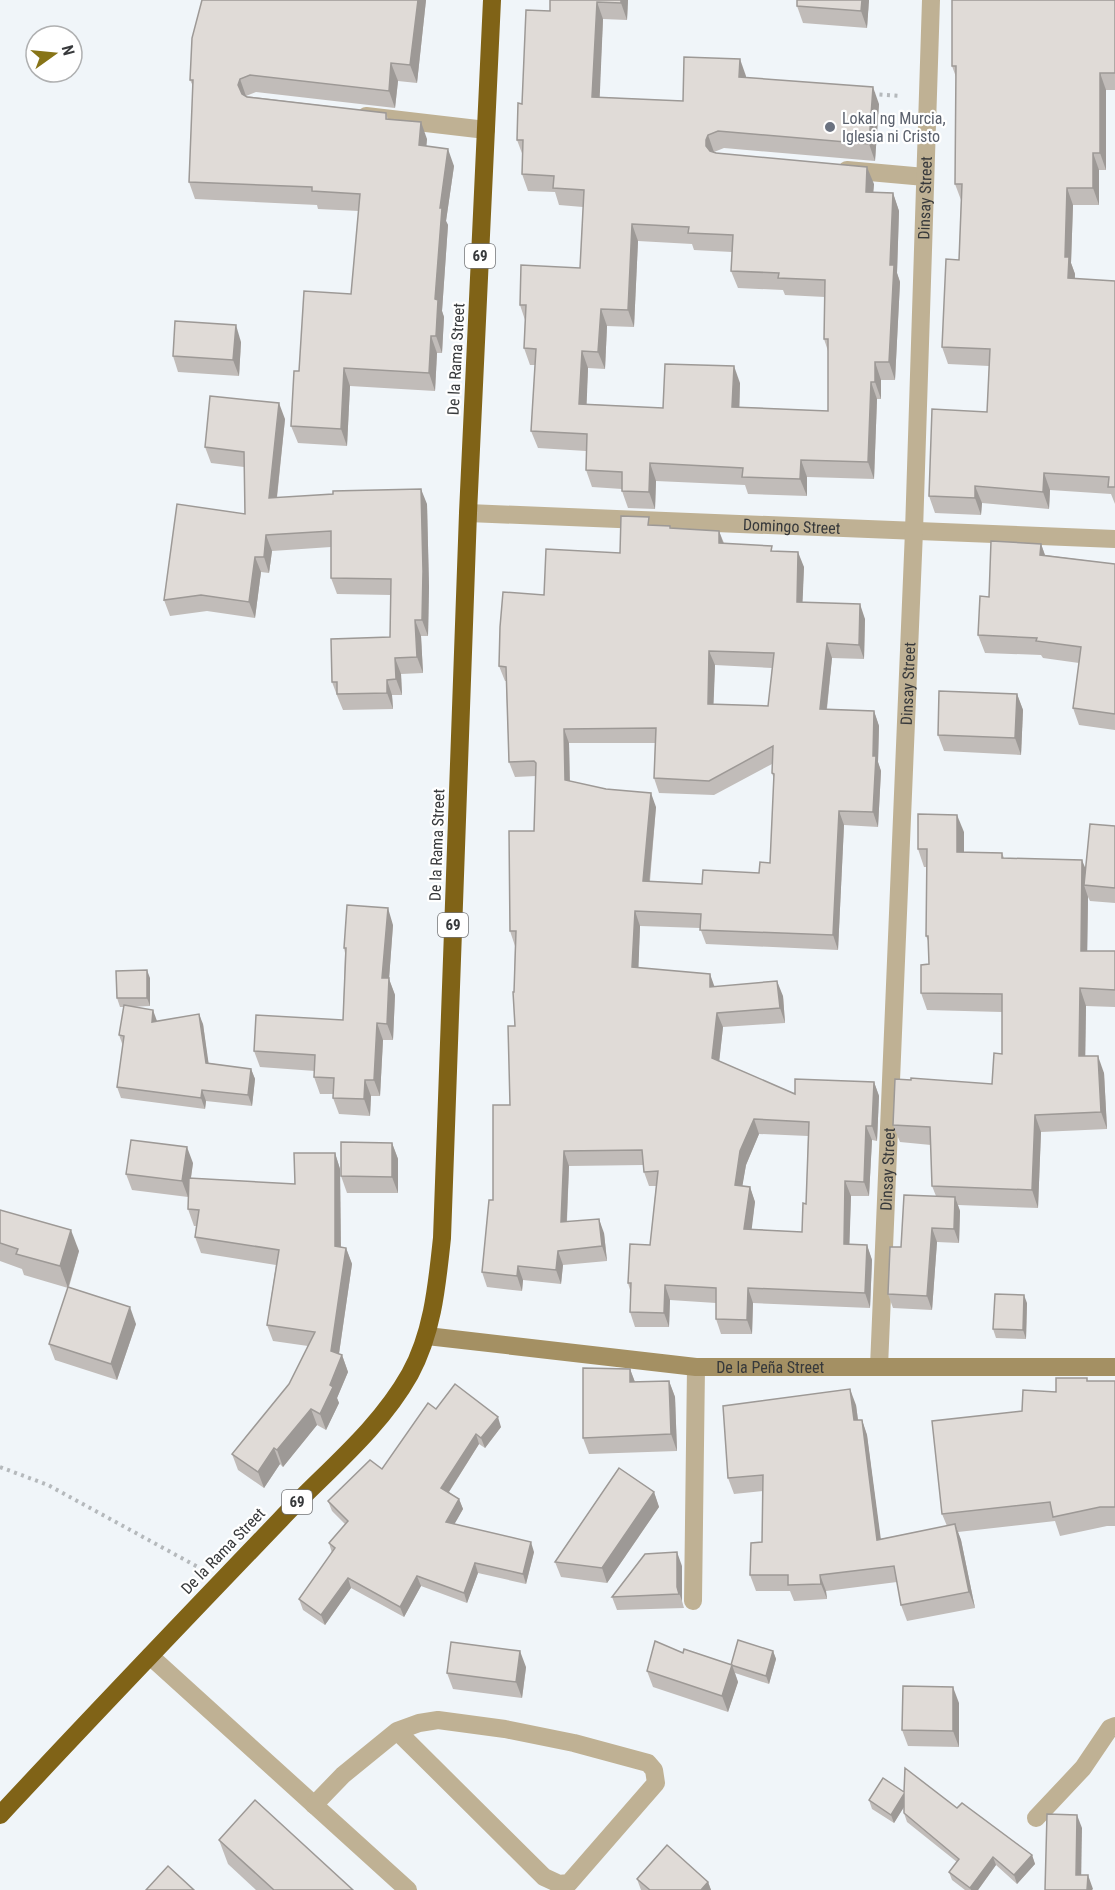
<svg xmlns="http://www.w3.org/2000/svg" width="1115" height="1890" font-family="'Roboto Condensed',sans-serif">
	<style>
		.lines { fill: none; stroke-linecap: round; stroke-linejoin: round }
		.path { stroke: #b5b9bc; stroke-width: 4; stroke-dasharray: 3 4.5; stroke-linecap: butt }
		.street { stroke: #bfb194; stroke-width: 18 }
		.secondary { stroke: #a49063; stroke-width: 18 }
		.highway { stroke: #806317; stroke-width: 18 }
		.wall { fill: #c1bcb9; fill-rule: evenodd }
		.shaded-wall { fill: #9d9996 }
		.building { fill: #e0dbd7; stroke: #9d9996; stroke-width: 1.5; fill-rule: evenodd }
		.worship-dot { fill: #6b7280; stroke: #fff; stroke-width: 2 }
		.labels { text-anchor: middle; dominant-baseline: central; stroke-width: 4.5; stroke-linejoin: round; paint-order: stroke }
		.shield { fill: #fff; stroke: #737476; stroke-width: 1.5 }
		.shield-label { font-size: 15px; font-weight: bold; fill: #37393b }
		.worship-label { font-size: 16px; fill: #5b616d; stroke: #fff; text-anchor: start }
		.street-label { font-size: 16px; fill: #37393b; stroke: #fff }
	</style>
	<rect width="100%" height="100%" fill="#f0f5f9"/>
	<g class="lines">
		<g class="path">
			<path d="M 872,94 L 901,96"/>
			<path d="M 0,1467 L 48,1485 L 198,1567"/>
		</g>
		<g class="street">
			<path d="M 366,116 L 486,130"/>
			<path d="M 847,170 L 925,177"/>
			<path id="s1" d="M 468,513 L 1115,539"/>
			<path id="s2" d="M 879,1367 L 914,531 L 931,0"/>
			<path d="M 693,1601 L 696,1367"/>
			<path d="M 150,1656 L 408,1890"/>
			<path d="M 314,1805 L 343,1775 L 397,1731 L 419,1723 L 438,1720 L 505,1729 L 574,1743 L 648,1763 L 654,1770 L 656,1783 L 569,1883 L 559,1884 L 544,1877 L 397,1731"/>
			<path d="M 1036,1818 L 1083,1768 L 1110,1728 L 1115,1726"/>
		</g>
		<path class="secondary" id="s3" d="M 427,1336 L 696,1367 L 1115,1367"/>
		<path class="highway" d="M 0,1815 C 93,1715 187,1617 281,1519 C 325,1472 378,1431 410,1374 C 433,1332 437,1284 442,1238 L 468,513 L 492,0"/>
	</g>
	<g class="wall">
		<path d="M 212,0 L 426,0 L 417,83 L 398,81 L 395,108 L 256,92 L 246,96 L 386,113 L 388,119 L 427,139 L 426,146 L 454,166 L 446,221 L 448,225 L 442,311 L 444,317 L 442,353 L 437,353 L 435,391 L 350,386 L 347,446 L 298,443 L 291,426 L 299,371 L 351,294 L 359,211 L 318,209 L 317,205 L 195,199 L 189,182 L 193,86 L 190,80 Z"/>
		<path d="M 550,0 L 628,0 L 627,20 L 603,19 L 599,97 L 683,101 L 746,76 L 746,77 L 879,104 L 875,161 L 724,148 L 714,152 L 874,184 L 873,192 L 893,193 L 899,211 L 897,273 L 900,282 L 895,380 L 881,380 L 881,399 L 877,399 L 874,479 L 807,477 L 807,496 L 748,494 L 745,485 L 656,481 L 655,509 L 628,508 L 622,491 L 622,489 L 592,487 L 586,470 L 586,451 L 538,448 L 531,431 L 535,365 L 530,365 L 524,348 L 525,320 L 520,305 L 580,268 L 583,207 L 559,205 L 555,192 L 528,191 L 522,174 L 523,156 L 517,140 L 522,104 L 550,11 ZM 638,241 L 692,244 L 694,250 L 732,252 L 731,271 L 738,288 L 783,290 L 785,295 L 825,297 L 824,339 L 828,351 L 828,411 L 739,407 L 740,383 L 663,408 L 586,404 L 588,368 L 605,369 L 607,326 L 634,327 Z"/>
		<path d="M 869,0 L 867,28 L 803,23 L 797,6 Z"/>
		<path d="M 1115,0 L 1115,90 L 1106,90 L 1106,170 L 1099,170 L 1099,205 L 1073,205 L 1071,263 L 1075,274 L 1075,279 L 1115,281 L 1115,504 L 1111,494 L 1050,490 L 1049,509 L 982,503 L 981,515 L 935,513 L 929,496 L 987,412 L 989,366 L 948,364 L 942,347 L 959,260 L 961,200 L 955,184 L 956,77 L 952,66 Z"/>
		<path d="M 241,342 L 239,376 L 178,372 L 173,356 Z"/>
		<path d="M 285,419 L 277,498 L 427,504 L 429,587 L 428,636 L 421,636 L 423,673 L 401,674 L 402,695 L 392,695 L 393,709 L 343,710 L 338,698 L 332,682 L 390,637 L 391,595 L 337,594 L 331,578 L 331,547 L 272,551 L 269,573 L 261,572 L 255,618 L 207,611 L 170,616 L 164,600 L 245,514 L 244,467 L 211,463 L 205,447 Z"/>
		<path d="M 651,525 L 670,526 L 671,528 L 719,531 L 724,543 L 774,551 L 804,567 L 802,602 L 865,619 L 864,659 L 832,658 L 827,709 L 874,711 L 879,726 L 878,762 L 881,771 L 878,827 L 844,825 L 838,950 L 706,944 L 700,928 L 640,926 L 638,967 L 715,987 L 783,996 L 785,1023 L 723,1027 L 719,1061 L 795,1094 L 874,1082 L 879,1096 L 877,1141 L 872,1140 L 869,1196 L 851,1196 L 849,1244 L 867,1245 L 872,1260 L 870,1308 L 753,1303 L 752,1334 L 721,1334 L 716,1319 L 716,1303 L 670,1300 L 669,1327 L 635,1327 L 630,1312 L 630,1290 L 628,1283 L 650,1245 L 656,1186 L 649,1186 L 644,1172 L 643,1165 L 569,1166 L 567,1222 L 604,1233 L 607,1261 L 563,1265 L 561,1284 L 523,1280 L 522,1291 L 487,1287 L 482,1272 L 510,1105 L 515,1026 L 514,992 L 515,946 L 510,931 L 534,831 L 536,776 L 515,777 L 509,762 L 506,681 L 505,681 L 499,666 L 544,595 L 620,553 ZM 715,665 L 772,668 L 768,706 L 713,704 ZM 569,743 L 655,743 L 654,778 L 659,793 L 714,795 L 772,764 L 772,773 L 774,779 L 770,863 L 759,873 L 702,884 L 650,881 L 656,807 L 570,781 ZM 759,1134 L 808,1136 L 806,1204 L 802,1232 L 751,1229 L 755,1202 L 750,1187 L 742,1186 L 746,1165 Z"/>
		<path d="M 1041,544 L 1045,555 L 1115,564 L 1115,730 L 1079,725 L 1073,708 L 1079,663 L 1043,658 L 1041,655 L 985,653 L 978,635 L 989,597 Z"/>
		<path d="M 1017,694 L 1023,710 L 1021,755 L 944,751 L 938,735 Z"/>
		<path d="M 1115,826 L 1115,903 L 1090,901 L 1088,897 L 1087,951 L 1115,951 L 1115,1007 L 1086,1006 L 1085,1056 L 1104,1073 L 1107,1129 L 1041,1132 L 1038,1208 L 958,1205 L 960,1211 L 959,1243 L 937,1242 L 932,1310 L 893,1308 L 888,1294 L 901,1247 L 936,1196 L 932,1186 L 931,1145 L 900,1142 L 893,1125 L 992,1084 L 1002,1054 L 1002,1012 L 927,1010 L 921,993 L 929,964 L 929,943 L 926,936 L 927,867 L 924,867 L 918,849 L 964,832 L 964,852 L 1002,853 L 1004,858 L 1085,868 Z"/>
		<path d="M 393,925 L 389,979 L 395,995 L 393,1040 L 383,1040 L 380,1096 L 371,1096 L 370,1116 L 339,1114 L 333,1098 L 333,1094 L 320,1094 L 314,1077 L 315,1071 L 260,1067 L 254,1051 L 343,1020 L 345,953 L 344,948 Z"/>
		<path d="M 150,978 L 150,1006 L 131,1007 L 157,1021 L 203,1024 L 208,1063 L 251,1069 L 255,1079 L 252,1106 L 206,1101 L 205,1109 L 121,1098 L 117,1087 L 123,1046 L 119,1035 L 124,1007 L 120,1007 L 117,998 Z"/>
		<path d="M 392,1143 L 398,1159 L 398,1193 L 347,1193 L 341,1176 Z"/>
		<path d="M 335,1153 L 340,1169 L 341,1247 L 346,1248 L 352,1264 L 339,1354 L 342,1355 L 348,1372 L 337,1398 L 339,1403 L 326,1430 L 317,1425 L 283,1467 L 280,1464 L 264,1488 L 238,1470 L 232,1454 L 289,1384 L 308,1346 L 273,1341 L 267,1325 L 276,1265 L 201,1253 L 195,1237 L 196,1226 L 194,1226 L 188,1209 L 189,1191 L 188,1197 L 132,1190 L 126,1174 L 193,1163 L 191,1178 L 295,1184 Z"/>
		<path d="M 0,1210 L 79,1251 L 69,1287 L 136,1324 L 117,1380 L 55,1360 L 49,1344 L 68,1288 L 24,1275 L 22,1269 L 0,1261 Z"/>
		<path d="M 1027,1303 L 1026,1339 L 996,1338 L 993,1329 Z"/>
		<path d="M 630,1369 L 635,1382 L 669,1381 L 675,1397 L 677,1451 L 589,1454 L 583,1438 Z"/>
		<path d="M 1088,1381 L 1115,1381 L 1115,1526 L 1107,1526 L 1060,1536 L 1055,1521 L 958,1532 L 961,1540 L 975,1608 L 907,1621 L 901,1605 L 897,1582 L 826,1591 L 827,1599 L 794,1601 L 790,1591 L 756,1591 L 750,1575 L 762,1542 L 763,1491 L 734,1494 L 728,1478 L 856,1405 L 858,1420 L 862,1420 L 867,1435 L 880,1539 L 947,1526 L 942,1514 L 1022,1411 L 1056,1392 Z"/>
		<path d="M 436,1409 L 501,1427 L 485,1448 L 479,1444 L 449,1492 L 459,1499 L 463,1509 L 454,1524 L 534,1552 L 526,1584 L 478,1573 L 467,1603 L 421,1586 L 404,1617 L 351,1588 L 325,1625 L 303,1610 L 299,1599 L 332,1553 L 329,1543 L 345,1524 L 332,1511 L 328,1501 L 382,1469 Z"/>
		<path d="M 654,1492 L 659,1507 L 607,1583 L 561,1577 L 555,1562 Z"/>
		<path d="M 682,1566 L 682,1601 L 684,1608 L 617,1610 L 612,1597 Z"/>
		<path d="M 773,1651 L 776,1659 L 769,1684 L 735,1673 L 738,1682 L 728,1712 L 653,1687 L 647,1671 L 683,1653 L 731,1665 Z"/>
		<path d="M 526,1667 L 522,1698 L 453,1689 L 447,1673 Z"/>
		<path d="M 959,1703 L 959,1747 L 908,1746 L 902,1730 Z"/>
		<path d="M 904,1792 L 957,1808 L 1032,1855 L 1035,1864 L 1017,1884 L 996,1865 L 978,1890 L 965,1890 L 952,1880 L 949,1872 L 957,1862 L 907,1822 L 904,1813 L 904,1807 L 894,1823 L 872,1809 L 869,1800 Z"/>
		<path d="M 219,1840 L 353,1890 L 256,1890 L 228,1864 Z"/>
		<path d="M 637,1879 L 708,1882 L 711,1890 L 641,1890 Z"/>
	</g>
	<g class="shaded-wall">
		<path d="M 418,0 L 426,0 L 417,83 L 410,65 Z"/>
		<path d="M 621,0 L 628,0 L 627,20 L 621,3 Z"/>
		<path d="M 862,0 L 869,0 L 867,28 L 861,11 Z"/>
		<path d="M 597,2 L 603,19 L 599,114 L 592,97 Z"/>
		<path d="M 740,59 L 746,76 L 745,94 L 739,77 Z"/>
		<path d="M 391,63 L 398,81 L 395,108 L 389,91 Z"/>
		<path d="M 1100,73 L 1106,90 L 1106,170 L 1100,153 Z"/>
		<path d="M 240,79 L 246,96 L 244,102 L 238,85 Z"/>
		<path d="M 873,87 L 879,104 L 875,161 L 869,144 Z"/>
		<path d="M 421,122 L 427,139 L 425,163 L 419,145 Z"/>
		<path d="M 708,135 L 714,152 L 712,157 L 706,146 L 706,140 Z"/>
		<path d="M 448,149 L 454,166 L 446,221 L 448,225 L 442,311 L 444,317 L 442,353 L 436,336 L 435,299 L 440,208 Z"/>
		<path d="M 1093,153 L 1099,170 L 1099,205 L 1093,188 Z"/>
		<path d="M 867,167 L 874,184 L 872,209 L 866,192 Z"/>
		<path d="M 1067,188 L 1073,205 L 1071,263 L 1075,274 L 1074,295 L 1068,278 L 1065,257 Z"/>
		<path d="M 893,193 L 899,211 L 897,273 L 900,282 L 895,380 L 889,362 L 890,265 Z"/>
		<path d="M 632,224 L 638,241 L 634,327 L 628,310 Z"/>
		<path d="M 601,309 L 607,326 L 605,369 L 598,352 Z"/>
		<path d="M 236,325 L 241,342 L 239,376 L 233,360 Z"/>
		<path d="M 431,336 L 437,353 L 435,391 L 429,373 Z"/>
		<path d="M 582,351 L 588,368 L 586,421 L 579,404 Z"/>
		<path d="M 875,362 L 881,380 L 881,399 L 875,382 Z"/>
		<path d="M 734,366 L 740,383 L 739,424 L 732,407 Z"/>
		<path d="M 344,368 L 350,386 L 347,446 L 341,429 Z"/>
		<path d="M 871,382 L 877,399 L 874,479 L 868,462 Z"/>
		<path d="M 279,403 L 285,419 L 275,514 L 269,498 Z"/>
		<path d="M 801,460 L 807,477 L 807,496 L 800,479 Z"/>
		<path d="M 650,463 L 656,481 L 655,509 L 649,492 Z"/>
		<path d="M 1044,473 L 1050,490 L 1049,509 L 1043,492 Z"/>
		<path d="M 975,486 L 982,503 L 981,515 L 975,498 Z"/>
		<path d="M 421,489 L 427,504 L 429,587 L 428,636 L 422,620 Z"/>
		<path d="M 719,531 L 724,545 L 719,543 Z"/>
		<path d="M 266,535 L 272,551 L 269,573 L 264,557 Z"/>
		<path d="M 1041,544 L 1047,561 L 1040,555 Z"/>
		<path d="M 798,552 L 804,567 L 802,616 L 797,602 Z"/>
		<path d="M 255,557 L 261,572 L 255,618 L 249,602 Z"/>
		<path d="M 860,604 L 865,619 L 864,659 L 859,645 Z"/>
		<path d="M 415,620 L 421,636 L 423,673 L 417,657 Z"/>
		<path d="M 827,643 L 832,658 L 825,724 L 820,709 Z"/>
		<path d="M 709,651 L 715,665 L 713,719 L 708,704 Z"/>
		<path d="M 395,658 L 401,674 L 402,695 L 396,679 Z"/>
		<path d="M 387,680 L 392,695 L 393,709 L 387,693 Z"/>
		<path d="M 1017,694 L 1023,710 L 1021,755 L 1015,738 Z"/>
		<path d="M 874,711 L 879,726 L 878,762 L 881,771 L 878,827 L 873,812 L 873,756 Z"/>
		<path d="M 564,729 L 569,743 L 570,794 L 565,780 Z"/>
		<path d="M 651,793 L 656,807 L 648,896 L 643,881 Z"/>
		<path d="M 839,811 L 844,825 L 838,950 L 833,935 Z"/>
		<path d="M 957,815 L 964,832 L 964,869 L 957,852 Z"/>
		<path d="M 1082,860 L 1089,877 L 1084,885 L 1088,897 L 1087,968 L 1081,951 Z"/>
		<path d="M 388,908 L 393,925 L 389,979 L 395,995 L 393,1040 L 387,1024 L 382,978 Z"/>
		<path d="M 635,911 L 640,926 L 638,981 L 632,967 Z"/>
		<path d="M 147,970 L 150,978 L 150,1006 L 147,998 Z"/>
		<path d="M 710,974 L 715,988 L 710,987 Z"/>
		<path d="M 777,981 L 783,996 L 785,1023 L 780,1008 Z"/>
		<path d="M 1080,988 L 1086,1006 L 1085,1074 L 1079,1056 Z"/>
		<path d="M 153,1010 L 157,1021 L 152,1022 Z"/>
		<path d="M 717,1013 L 723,1027 L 718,1072 L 712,1058 Z"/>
		<path d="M 199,1014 L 203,1024 L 210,1073 L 206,1063 Z"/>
		<path d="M 377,1023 L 383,1040 L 380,1096 L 374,1080 Z"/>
		<path d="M 1098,1056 L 1104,1073 L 1107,1129 L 1101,1112 Z"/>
		<path d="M 251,1069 L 255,1079 L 252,1106 L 248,1095 Z"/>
		<path d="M 365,1080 L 371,1096 L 370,1116 L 364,1099 Z"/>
		<path d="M 874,1082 L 879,1096 L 877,1141 L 872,1126 Z"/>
		<path d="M 202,1090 L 206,1101 L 205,1109 L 201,1098 Z"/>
		<path d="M 1035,1115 L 1041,1132 L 1038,1208 L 1032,1190 Z"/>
		<path d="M 754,1119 L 759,1134 L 746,1165 L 740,1200 L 735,1185 L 740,1151 Z"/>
		<path d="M 866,1126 L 872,1140 L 869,1196 L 864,1182 Z"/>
		<path d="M 392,1143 L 398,1159 L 398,1193 L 392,1177 Z"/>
		<path d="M 187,1147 L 193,1163 L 188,1197 L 182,1181 Z"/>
		<path d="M 564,1151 L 569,1166 L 566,1237 L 561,1222 Z"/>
		<path d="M 335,1153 L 340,1169 L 341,1263 L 335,1246 Z"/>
		<path d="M 845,1181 L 851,1196 L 849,1258 L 844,1244 Z"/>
		<path d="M 750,1187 L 755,1202 L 750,1243 L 744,1229 Z"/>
		<path d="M 955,1197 L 960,1211 L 959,1243 L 954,1229 Z"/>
		<path d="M 599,1219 L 604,1233 L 607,1261 L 602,1246 Z"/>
		<path d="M 932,1228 L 937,1242 L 932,1310 L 927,1296 Z"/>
		<path d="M 71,1230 L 79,1251 L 68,1288 L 60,1266 Z"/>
		<path d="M 867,1245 L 872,1260 L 870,1308 L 865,1293 Z"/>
		<path d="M 346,1248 L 352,1264 L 337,1367 L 342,1355 L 348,1372 L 337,1398 L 339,1403 L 326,1430 L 320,1414 L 330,1385 L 331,1351 Z"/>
		<path d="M 558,1251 L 563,1265 L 561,1284 L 556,1270 Z"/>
		<path d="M 518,1266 L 523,1280 L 522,1291 L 517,1276 Z"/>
		<path d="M 665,1285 L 670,1300 L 669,1327 L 664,1313 Z"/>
		<path d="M 748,1288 L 753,1303 L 752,1334 L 747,1320 Z"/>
		<path d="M 1024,1295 L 1027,1303 L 1026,1339 L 1023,1330 Z"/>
		<path d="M 130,1307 L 136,1324 L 117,1380 L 111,1364 Z"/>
		<path d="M 630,1369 L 636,1385 L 630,1382 Z"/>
		<path d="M 669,1381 L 675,1397 L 677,1451 L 671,1434 Z"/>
		<path d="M 850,1389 L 856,1405 L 860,1436 L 854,1420 Z"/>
		<path d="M 311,1409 L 317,1425 L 283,1467 L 277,1450 Z"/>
		<path d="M 498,1417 L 501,1427 L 485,1448 L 481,1438 Z"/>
		<path d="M 862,1420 L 867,1435 L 883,1555 L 877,1540 Z"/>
		<path d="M 476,1434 L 479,1444 L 445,1498 L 441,1488 Z"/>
		<path d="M 274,1448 L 280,1464 L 264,1488 L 258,1472 Z"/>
		<path d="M 654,1492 L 659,1507 L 607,1583 L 602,1568 Z"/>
		<path d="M 459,1499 L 463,1509 L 450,1532 L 446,1522 Z"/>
		<path d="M 955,1524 L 961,1540 L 975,1608 L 969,1592 Z"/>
		<path d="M 531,1542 L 534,1552 L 526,1584 L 523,1574 Z"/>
		<path d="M 677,1552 L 682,1566 L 682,1601 L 677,1587 Z"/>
		<path d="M 475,1563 L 478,1573 L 467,1603 L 464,1593 Z"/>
		<path d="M 820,1575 L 826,1591 L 827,1599 L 821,1584 Z"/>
		<path d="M 417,1576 L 421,1586 L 404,1617 L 400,1607 Z"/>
		<path d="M 348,1578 L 351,1588 L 325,1625 L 321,1615 Z"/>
		<path d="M 520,1651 L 526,1667 L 522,1698 L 516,1682 Z"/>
		<path d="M 773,1651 L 776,1659 L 769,1684 L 766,1676 Z"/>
		<path d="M 732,1665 L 738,1682 L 728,1712 L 722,1696 Z"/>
		<path d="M 953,1687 L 959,1703 L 959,1747 L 953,1731 Z"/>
		<path d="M 904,1794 L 907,1802 L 894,1823 L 891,1815 Z"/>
		<path d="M 1077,1815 L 1082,1828 L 1081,1888 L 1076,1875 Z"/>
		<path d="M 1032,1855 L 1035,1864 L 1017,1884 L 1014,1875 Z"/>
		<path d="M 993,1857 L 996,1865 L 978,1890 L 971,1890 L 970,1888 Z"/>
		<path d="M 1088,1875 L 1093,1889 L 1092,1890 L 1087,1890 Z"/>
		<path d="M 708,1882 L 711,1890 L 701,1890 Z"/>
	</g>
	<g class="building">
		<path d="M 202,0 L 418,0 L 410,65 L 391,63 L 389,91 L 250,75 L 240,79 L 238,85 L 242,94 L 247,97 L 386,113 L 386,119 L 421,122 L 419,145 L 448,149 L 440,208 L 442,208 L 435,299 L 438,300 L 436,336 L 431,336 L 429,373 L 344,368 L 341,429 L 291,426 L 294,371 L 299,371 L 304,291 L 351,294 L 360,194 L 312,191 L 312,187 L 189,182 L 193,80 L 190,80 L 192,38 Z"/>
		<path d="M 550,0 L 621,0 L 621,3 L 597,2 L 592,97 L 683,101 L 684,57 L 740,59 L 739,77 L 873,87 L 869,144 L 718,131 L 708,135 L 706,140 L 706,146 L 710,151 L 716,153 L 867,167 L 866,192 L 893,193 L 890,265 L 894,265 L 889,362 L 875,362 L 875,382 L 871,382 L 868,462 L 801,460 L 800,479 L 742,477 L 743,468 L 650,463 L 649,492 L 622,491 L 622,472 L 586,470 L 587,434 L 531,431 L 536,349 L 524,348 L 526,305 L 520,305 L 521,265 L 580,268 L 584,190 L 553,188 L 554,176 L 522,174 L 523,140 L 517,140 L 518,103 L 522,104 L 526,10 L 550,11 ZM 632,224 L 689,227 L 688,233 L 733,235 L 731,271 L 779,273 L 778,278 L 825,280 L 824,339 L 828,339 L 828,411 L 732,407 L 734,366 L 665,364 L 663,408 L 579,404 L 582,351 L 598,352 L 601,309 L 628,310 Z"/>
		<path d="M 797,0 L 862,0 L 861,11 L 797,6 Z"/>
		<path d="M 952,0 L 1115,0 L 1115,73 L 1100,73 L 1100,153 L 1093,153 L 1093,188 L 1067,188 L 1065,257 L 1069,257 L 1068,278 L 1115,281 L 1115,487 L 1108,487 L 1109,477 L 1044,473 L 1043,492 L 975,486 L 975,498 L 929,496 L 932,409 L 987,412 L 990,349 L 942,347 L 946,259 L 959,260 L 962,184 L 955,184 L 956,66 L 952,66 Z"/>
		<path d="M 175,321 L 236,325 L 233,360 L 173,356 Z"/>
		<path d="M 210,396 L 279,403 L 269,498 L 333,494 L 333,491 L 421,489 L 423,571 L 422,620 L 415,620 L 417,657 L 395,658 L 396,679 L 387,680 L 387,693 L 337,694 L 337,682 L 332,682 L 331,639 L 390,637 L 391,579 L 331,578 L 331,531 L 266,535 L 264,557 L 255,557 L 249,602 L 201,595 L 164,600 L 177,504 L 245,514 L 244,452 L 205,447 Z"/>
		<path d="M 621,516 L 649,517 L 648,525 L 670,526 L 670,528 L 719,531 L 719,543 L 772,546 L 771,551 L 798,552 L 797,602 L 860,604 L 859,645 L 827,643 L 820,709 L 874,711 L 873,756 L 876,756 L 873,812 L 839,811 L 833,935 L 700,930 L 701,914 L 635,911 L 632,967 L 710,974 L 710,987 L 777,981 L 780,1008 L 717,1013 L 712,1058 L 795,1094 L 795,1079 L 874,1082 L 872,1126 L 866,1126 L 864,1182 L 845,1181 L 844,1244 L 867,1245 L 865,1293 L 748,1288 L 747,1320 L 716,1319 L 716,1288 L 665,1285 L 664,1313 L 630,1312 L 631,1283 L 628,1283 L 630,1244 L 650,1245 L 658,1171 L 644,1172 L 642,1150 L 564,1151 L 561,1222 L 599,1219 L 602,1246 L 558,1251 L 556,1270 L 518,1266 L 517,1276 L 482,1272 L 489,1200 L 493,1200 L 493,1105 L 510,1105 L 508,1026 L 515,1026 L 513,992 L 514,992 L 516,931 L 510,931 L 509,831 L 534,831 L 536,763 L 534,761 L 509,762 L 506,667 L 499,666 L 500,627 L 503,592 L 544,595 L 546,549 L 620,553 ZM 709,651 L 774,653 L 768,706 L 708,704 ZM 656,728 L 654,778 L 709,781 L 773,746 L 772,773 L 774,774 L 770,863 L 760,862 L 759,873 L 703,870 L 702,884 L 643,881 L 651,793 L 606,789 L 565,780 L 564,729 ZM 754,1119 L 809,1122 L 806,1204 L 803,1203 L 802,1232 L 744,1229 L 750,1187 L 735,1185 L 740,1151 Z"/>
		<path d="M 991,541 L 1041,544 L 1040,555 L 1115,564 L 1115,714 L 1073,708 L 1081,647 L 1036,641 L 1037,638 L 978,635 L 980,596 L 989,597 Z"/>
		<path d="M 939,691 L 1017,694 L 1015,738 L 938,735 Z"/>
		<path d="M 918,814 L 957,815 L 957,852 L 1002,853 L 1002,858 L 1082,860 L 1081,951 L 1115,951 L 1115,990 L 1080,988 L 1079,1056 L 1098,1056 L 1101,1112 L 1035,1115 L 1032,1190 L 932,1186 L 930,1127 L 893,1125 L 895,1079 L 911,1080 L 911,1078 L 992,1084 L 994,1053 L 1002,1054 L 1002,994 L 921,993 L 921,965 L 929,964 L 928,936 L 926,936 L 927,849 L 918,849 Z"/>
		<path d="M 1090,824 L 1115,826 L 1115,888 L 1084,885 Z"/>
		<path d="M 347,905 L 388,908 L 382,978 L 389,978 L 387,1024 L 377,1023 L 374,1080 L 365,1080 L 364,1099 L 333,1098 L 334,1078 L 314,1077 L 315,1055 L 254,1051 L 256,1015 L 343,1020 L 346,948 L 344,948 Z"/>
		<path d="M 147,970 L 147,998 L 117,998 L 116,971 Z"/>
		<path d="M 124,1005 L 153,1010 L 152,1022 L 199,1014 L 206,1063 L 251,1069 L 248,1095 L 202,1090 L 201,1098 L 117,1087 L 124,1036 L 119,1035 Z"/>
		<path d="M 131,1140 L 187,1147 L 182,1181 L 126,1174 Z"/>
		<path d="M 341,1142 L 392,1143 L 392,1177 L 341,1176 Z"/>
		<path d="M 294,1153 L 335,1153 L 335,1246 L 346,1248 L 331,1351 L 342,1355 L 330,1385 L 333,1387 L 320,1414 L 311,1409 L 277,1450 L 274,1448 L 258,1472 L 232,1454 L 289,1384 L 315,1332 L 267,1325 L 279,1250 L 195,1237 L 199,1210 L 188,1209 L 189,1178 L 295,1184 Z"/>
		<path d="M 904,1195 L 955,1197 L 954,1229 L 932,1228 L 927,1296 L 888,1294 L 890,1247 L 901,1247 Z"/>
		<path d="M 0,1210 L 71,1230 L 60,1266 L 16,1254 L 18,1249 L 0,1243 Z"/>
		<path d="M 68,1287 L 130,1307 L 111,1364 L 49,1344 Z"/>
		<path d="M 995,1294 L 1024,1295 L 1023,1330 L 993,1329 Z"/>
		<path d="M 583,1368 L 630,1369 L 630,1382 L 669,1381 L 671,1434 L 583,1438 Z"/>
		<path d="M 1056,1378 L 1087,1378 L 1087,1381 L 1115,1381 L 1115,1507 L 1100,1507 L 1053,1517 L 1050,1502 L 942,1514 L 932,1421 L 1022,1411 L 1023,1390 L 1056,1392 Z"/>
		<path d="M 455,1384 L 498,1417 L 481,1438 L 476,1434 L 441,1488 L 459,1499 L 446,1522 L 531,1542 L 523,1574 L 475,1563 L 464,1593 L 417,1576 L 400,1607 L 348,1578 L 321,1615 L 299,1599 L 335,1548 L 329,1543 L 348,1521 L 328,1501 L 370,1460 L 382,1469 L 428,1403 L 436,1409 Z"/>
		<path d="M 850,1389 L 854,1420 L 862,1420 L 877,1540 L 955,1524 L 969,1592 L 901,1605 L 894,1566 L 820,1575 L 821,1584 L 788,1585 L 788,1575 L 750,1575 L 751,1543 L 762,1542 L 763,1475 L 728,1478 L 723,1406 Z"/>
		<path d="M 619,1468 L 654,1492 L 602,1568 L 555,1562 Z"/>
		<path d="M 677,1552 L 677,1587 L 679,1594 L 612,1597 L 645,1554 Z"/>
		<path d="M 738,1640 L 773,1651 L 766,1676 L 731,1665 Z"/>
		<path d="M 655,1641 L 683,1653 L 684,1649 L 732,1665 L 722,1696 L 647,1671 Z"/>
		<path d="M 451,1642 L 520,1651 L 516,1682 L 447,1673 Z"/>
		<path d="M 903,1686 L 953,1687 L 953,1731 L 902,1730 Z"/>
		<path d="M 905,1768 L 957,1808 L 962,1803 L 1032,1855 L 1014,1875 L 993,1857 L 970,1888 L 949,1872 L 959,1859 L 904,1813 L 904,1794 L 891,1815 L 869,1800 L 883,1778 L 904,1792 Z"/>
		<path d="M 255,1800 L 353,1890 L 274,1890 L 219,1840 Z"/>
		<path d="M 1047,1814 L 1077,1815 L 1076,1875 L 1088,1875 L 1087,1890 L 1045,1890 Z"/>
		<path d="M 667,1845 L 708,1882 L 701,1890 L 650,1890 L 637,1879 Z"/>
		<path d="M 168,1866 L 194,1890 L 146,1890 Z"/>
	</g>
	<circle class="worship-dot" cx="830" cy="127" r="6"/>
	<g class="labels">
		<g class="shield">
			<rect x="465" y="244" width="30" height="24" rx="4.5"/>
			<rect x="438" y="913" width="30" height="24" rx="4.5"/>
			<rect x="282" y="1490" width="30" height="24" rx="4.5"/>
		</g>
		<g class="shield-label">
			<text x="480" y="256">69</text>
			<text x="453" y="925">69</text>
			<text x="297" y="1502">69</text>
		</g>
		<g class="worship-label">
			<text x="842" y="118">Lokal ng Murcia,<tspan x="842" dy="18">Iglesia ni Cristo</tspan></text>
		</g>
		<g class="street-label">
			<text stroke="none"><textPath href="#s2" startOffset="1170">Dinsay Street</textPath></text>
			<text transform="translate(456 359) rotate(-87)">De la Rama Street</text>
			<text stroke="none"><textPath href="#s1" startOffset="324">Domingo Street</textPath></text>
			<text stroke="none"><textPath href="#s2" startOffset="684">Dinsay Street</textPath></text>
			<text transform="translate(437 845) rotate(-88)">De la Rama Street</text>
			<text stroke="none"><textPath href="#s2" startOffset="198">Dinsay Street</textPath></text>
			<text stroke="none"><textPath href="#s3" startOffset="345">De la Peña Street</textPath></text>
			<text transform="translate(223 1551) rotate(-46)">De la Rama Street</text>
		</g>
	</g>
	<g transform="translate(54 54) rotate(75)"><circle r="28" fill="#ffffff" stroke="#afb0b1" stroke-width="1.5"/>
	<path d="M0-4.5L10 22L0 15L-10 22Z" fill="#877417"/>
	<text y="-9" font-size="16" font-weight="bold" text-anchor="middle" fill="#37393b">N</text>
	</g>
</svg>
